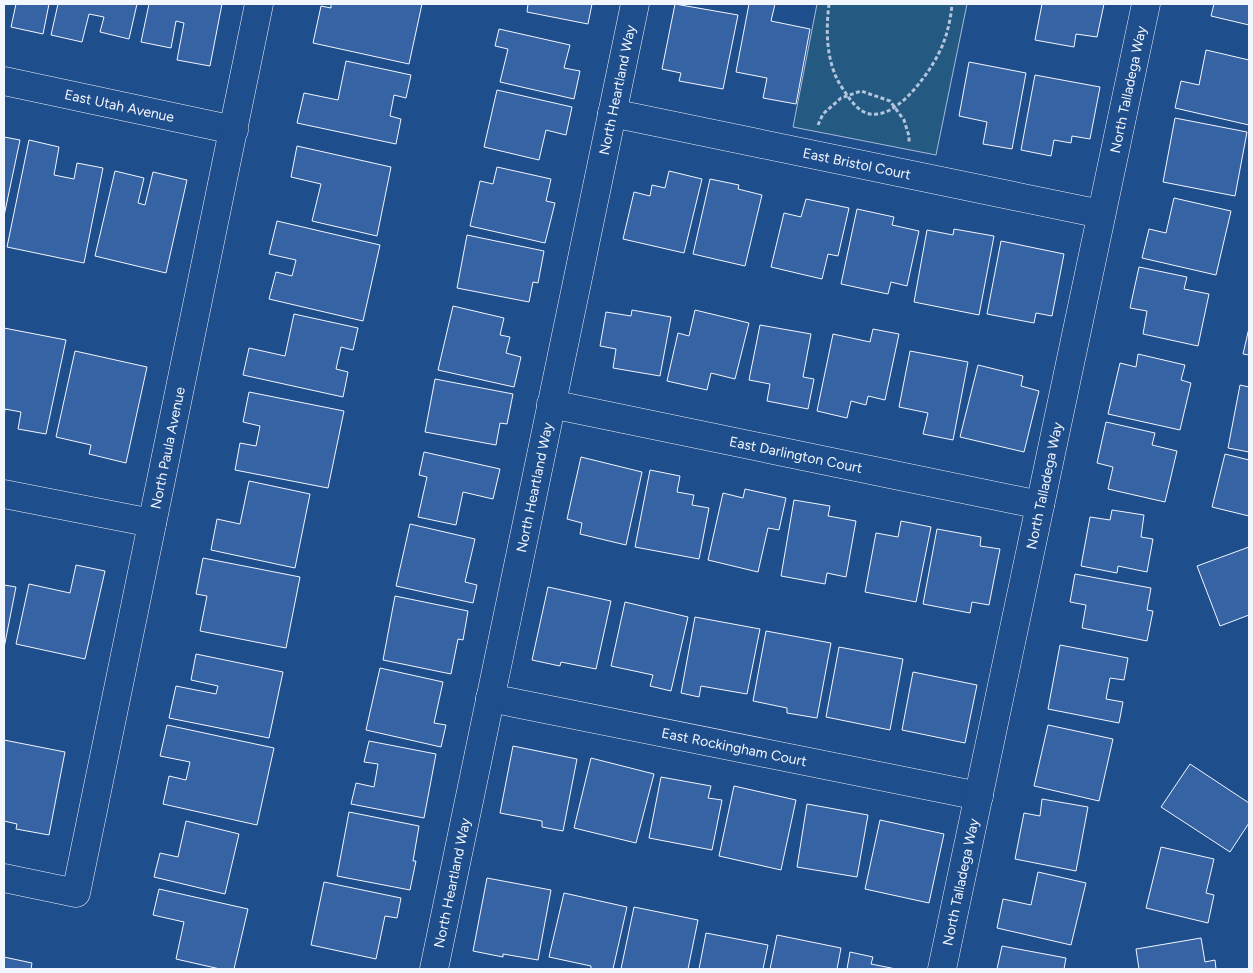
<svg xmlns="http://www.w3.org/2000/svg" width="1253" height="973" font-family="Figtree,sans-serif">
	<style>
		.green { fill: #245a82; stroke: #a8bbd7 }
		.building { fill: #3563a3; stroke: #f2f6ff }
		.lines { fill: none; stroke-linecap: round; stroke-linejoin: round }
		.minor-casing { stroke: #f2f6ff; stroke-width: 29 }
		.path { stroke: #b3c4dc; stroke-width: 3; stroke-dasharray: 4 2.5; stroke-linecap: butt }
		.minor { stroke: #1f4e8c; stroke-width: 28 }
		.labels { text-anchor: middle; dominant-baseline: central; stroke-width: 4; stroke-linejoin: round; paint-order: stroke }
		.street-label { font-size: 14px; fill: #f2f6ff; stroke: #1f4e8c }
	</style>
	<rect width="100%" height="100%" fill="#1f4e8c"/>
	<path class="green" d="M 817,4 L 967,4 L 936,155 L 793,127 Z"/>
	<g class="building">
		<path d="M 16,4 L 49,4 L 43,34 L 11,27 Z"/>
		<path d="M 58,4 L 137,4 L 129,39 L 100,32 L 104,17 L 89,14 L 82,42 L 51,35 Z"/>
		<path d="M 149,4 L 222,4 L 210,66 L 177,60 L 184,23 L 176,21 L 171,48 L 141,42 Z"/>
		<path d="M 331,4 L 422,4 L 409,64 L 313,43 L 321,6 L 331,8 Z"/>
		<path d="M 528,4 L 592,4 L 588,24 L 527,12 Z"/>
		<path d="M 675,4 L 738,15 L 723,89 L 679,81 L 681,73 L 662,69 Z"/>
		<path d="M 749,4 L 775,4 L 771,21 L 810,29 L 796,104 L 763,98 L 767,78 L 736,72 Z"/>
		<path d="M 1042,4 L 1104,4 L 1097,37 L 1076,34 L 1074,47 L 1035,40 Z"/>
		<path d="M 1214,4 L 1249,4 L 1249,25 L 1211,16 Z"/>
		<path d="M 499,29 L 570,45 L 564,68 L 580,71 L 574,99 L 500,82 L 508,49 L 495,46 Z"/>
		<path d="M 1206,50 L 1249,60 L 1249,125 L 1175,108 L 1181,81 L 1199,85 Z"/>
		<path d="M 346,61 L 411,75 L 406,98 L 394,95 L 390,116 L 401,119 L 396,144 L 297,123 L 304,93 L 338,100 Z"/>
		<path d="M 969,62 L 1026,73 L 1012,149 L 983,144 L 987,122 L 959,116 Z"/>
		<path d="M 1035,75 L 1100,87 L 1090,139 L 1072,136 L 1071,143 L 1054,140 L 1051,156 L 1021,150 Z"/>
		<path d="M 497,90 L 572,107 L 566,135 L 546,130 L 539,160 L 484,147 Z"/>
		<path d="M 1175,118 L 1247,132 L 1235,196 L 1163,182 Z"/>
		<path d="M 4,137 L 20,140 L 4,216 Z"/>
		<path d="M 29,140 L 59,147 L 54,175 L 74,179 L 77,163 L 103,168 L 84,263 L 7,247 Z"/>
		<path d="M 297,146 L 391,167 L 377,236 L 312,221 L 321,184 L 291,177 Z"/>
		<path d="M 497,167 L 551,179 L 546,201 L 555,203 L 545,243 L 470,226 L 480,181 L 493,184 Z"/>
		<path d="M 115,171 L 144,178 L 138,203 L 145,205 L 153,172 L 187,180 L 166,273 L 95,256 Z"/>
		<path d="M 669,171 L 702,179 L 684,253 L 623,239 L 634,192 L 650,196 L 652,185 L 665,188 Z"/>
		<path d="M 710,179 L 739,185 L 738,189 L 762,195 L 745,266 L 693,254 Z"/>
		<path d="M 1174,198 L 1231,211 L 1216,275 L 1142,258 L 1149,229 L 1166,233 Z"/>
		<path d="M 806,199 L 849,208 L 838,256 L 828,254 L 822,279 L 771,267 L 784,213 L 801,217 Z"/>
		<path d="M 857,209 L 894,217 L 892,225 L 919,231 L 907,286 L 891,282 L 888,294 L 841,284 Z"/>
		<path d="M 277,221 L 380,245 L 363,321 L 269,299 L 276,272 L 292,276 L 296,260 L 269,254 Z"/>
		<path d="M 954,229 L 994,236 L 979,315 L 914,302 L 927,230 L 953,235 Z"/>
		<path d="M 467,235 L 544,251 L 538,283 L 533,282 L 529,302 L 457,288 Z"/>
		<path d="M 1001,241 L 1064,254 L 1052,316 L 1036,313 L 1034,323 L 987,314 Z"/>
		<path d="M 1139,267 L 1187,277 L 1184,289 L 1209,294 L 1198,346 L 1143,334 L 1147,311 L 1130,308 Z"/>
		<path d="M 453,306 L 504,318 L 500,335 L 510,337 L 506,353 L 521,357 L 514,387 L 438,370 Z"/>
		<path d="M 632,310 L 671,317 L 660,376 L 613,368 L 616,349 L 600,346 L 606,312 L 631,316 Z"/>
		<path d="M 695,310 L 749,323 L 735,379 L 711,373 L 707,390 L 667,381 L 678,333 L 689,336 Z"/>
		<path d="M 294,314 L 358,328 L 353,350 L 341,347 L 336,369 L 348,372 L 343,397 L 243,375 L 249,348 L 285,356 Z"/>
		<path d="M 760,325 L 811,334 L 803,377 L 814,379 L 808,409 L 767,401 L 770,384 L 749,380 Z"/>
		<path d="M 4,328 L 66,340 L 46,434 L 18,429 L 21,412 L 5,409 L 4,418 Z"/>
		<path d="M 1249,328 L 1249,355 L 1243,354 Z"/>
		<path d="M 873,329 L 899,334 L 885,400 L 868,396 L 866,405 L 851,401 L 847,418 L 817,411 L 833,334 L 870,342 Z"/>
		<path d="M 75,351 L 147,367 L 126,463 L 89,454 L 91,445 L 56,437 Z"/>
		<path d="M 910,351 L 968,362 L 953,440 L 923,434 L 928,413 L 899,407 Z"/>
		<path d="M 1138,354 L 1185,365 L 1181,380 L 1191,383 L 1180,430 L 1108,414 L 1120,363 L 1136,367 Z"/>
		<path d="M 978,365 L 1023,376 L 1021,386 L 1039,391 L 1024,452 L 960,437 Z"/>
		<path d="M 435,379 L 513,394 L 507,424 L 500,423 L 496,445 L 425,432 Z"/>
		<path d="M 1240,385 L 1249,387 L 1249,452 L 1228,448 Z"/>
		<path d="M 249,392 L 344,411 L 328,488 L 235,470 L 240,443 L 256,446 L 260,426 L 243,422 Z"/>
		<path d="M 1106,422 L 1155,433 L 1152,445 L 1177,451 L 1165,502 L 1108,489 L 1113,467 L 1097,463 Z"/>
		<path d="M 424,452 L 500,469 L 493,499 L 463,492 L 456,525 L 418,517 L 427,477 L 419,475 Z"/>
		<path d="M 1225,454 L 1249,460 L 1249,516 L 1212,507 Z"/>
		<path d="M 581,457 L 642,472 L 626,545 L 580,534 L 582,523 L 567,519 Z"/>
		<path d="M 650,470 L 680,476 L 677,492 L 694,495 L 692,505 L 709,508 L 699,559 L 635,547 Z"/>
		<path d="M 249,481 L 310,494 L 295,568 L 211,550 L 217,519 L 240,524 Z"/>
		<path d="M 745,489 L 786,498 L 779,530 L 768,528 L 758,572 L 708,560 L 723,493 L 743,498 Z"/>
		<path d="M 794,500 L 830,506 L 828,516 L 856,521 L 846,577 L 827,573 L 825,584 L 781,576 Z"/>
		<path d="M 1112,510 L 1144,515 L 1141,537 L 1153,539 L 1147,572 L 1118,566 L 1117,573 L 1081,566 L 1090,517 L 1110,520 Z"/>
		<path d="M 901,521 L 931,527 L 916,602 L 865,592 L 876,533 L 898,537 Z"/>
		<path d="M 410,524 L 475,539 L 465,582 L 477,585 L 473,603 L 396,586 Z"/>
		<path d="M 937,529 L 981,537 L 980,546 L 1000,549 L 989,605 L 972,602 L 970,613 L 923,604 Z"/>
		<path d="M 1249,547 L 1249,615 L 1220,626 L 1197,566 Z"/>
		<path d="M 203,558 L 300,577 L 286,648 L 200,631 L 207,596 L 196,594 Z"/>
		<path d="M 76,565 L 105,571 L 85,659 L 16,644 L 29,584 L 70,593 Z"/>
		<path d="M 1075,574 L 1151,588 L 1147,610 L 1153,611 L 1147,641 L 1082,628 L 1086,605 L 1070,602 Z"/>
		<path d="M 4,585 L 16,587 L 4,648 Z"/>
		<path d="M 548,587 L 611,601 L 596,669 L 561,662 L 560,666 L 532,660 Z"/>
		<path d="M 395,596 L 468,611 L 463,640 L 458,639 L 451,674 L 383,660 Z"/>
		<path d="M 625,602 L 688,617 L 671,691 L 650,686 L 653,675 L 611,666 Z"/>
		<path d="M 695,617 L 760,629 L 747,694 L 701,686 L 699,697 L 681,693 Z"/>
		<path d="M 766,631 L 831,643 L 817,718 L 787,713 L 787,708 L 753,701 Z"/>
		<path d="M 1060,645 L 1128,658 L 1124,680 L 1110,678 L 1106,699 L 1123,702 L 1119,723 L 1048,709 Z"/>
		<path d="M 839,647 L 903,659 L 890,730 L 826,717 Z"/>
		<path d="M 196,654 L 283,672 L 269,738 L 169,718 L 176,686 L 216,694 L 218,686 L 191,680 Z"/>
		<path d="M 380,668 L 443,682 L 434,723 L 446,725 L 441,747 L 366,730 Z"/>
		<path d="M 913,672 L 977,685 L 965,743 L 902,730 Z"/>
		<path d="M 167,725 L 274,748 L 257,825 L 163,804 L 169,776 L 186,780 L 190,762 L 160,756 Z"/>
		<path d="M 1048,725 L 1113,739 L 1099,801 L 1034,786 Z"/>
		<path d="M 4,740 L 65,752 L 49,835 L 16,829 L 17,824 L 4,821 Z"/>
		<path d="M 369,741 L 436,754 L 424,818 L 351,804 L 356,783 L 374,787 L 378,764 L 364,762 Z"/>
		<path d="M 513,746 L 577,759 L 563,831 L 542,827 L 542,821 L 500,813 Z"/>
		<path d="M 591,758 L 654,774 L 636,843 L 574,828 Z"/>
		<path d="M 1190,764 L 1249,803 L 1249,823 L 1230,852 L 1161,807 Z"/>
		<path d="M 661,777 L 711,786 L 708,798 L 722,800 L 712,850 L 649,838 Z"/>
		<path d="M 734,786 L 796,800 L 781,870 L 719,856 Z"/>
		<path d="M 1042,799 L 1088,807 L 1076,871 L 1015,859 L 1024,813 L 1040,816 Z"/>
		<path d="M 807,804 L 868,815 L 857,877 L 797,867 Z"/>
		<path d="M 349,812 L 419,826 L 413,861 L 416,861 L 410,890 L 337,876 Z"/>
		<path d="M 880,820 L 944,834 L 929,903 L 865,889 Z"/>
		<path d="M 186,821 L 239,834 L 225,894 L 154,877 L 160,853 L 178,857 Z"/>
		<path d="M 1161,847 L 1214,859 L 1206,893 L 1214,895 L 1208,923 L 1146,908 Z"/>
		<path d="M 1038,872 L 1086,883 L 1071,945 L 997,928 L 1003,899 L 1031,905 Z"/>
		<path d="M 487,878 L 551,890 L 538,960 L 503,954 L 503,957 L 473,951 Z"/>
		<path d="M 324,882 L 401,898 L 397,918 L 385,916 L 376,959 L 311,945 Z"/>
		<path d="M 159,889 L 248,909 L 234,969 L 220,969 L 176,959 L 184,922 L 153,915 Z"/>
		<path d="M 564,893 L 627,907 L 613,969 L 591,969 L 591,966 L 549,957 Z"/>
		<path d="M 634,907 L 698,920 L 688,969 L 621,969 Z"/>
		<path d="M 706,933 L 768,945 L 763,969 L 699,969 Z"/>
		<path d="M 777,935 L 841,948 L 837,969 L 770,969 Z"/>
		<path d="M 1201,938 L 1205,962 L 1215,960 L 1216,969 L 1139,969 L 1136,949 Z"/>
		<path d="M 1002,946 L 1066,958 L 1064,969 L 997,969 Z"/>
		<path d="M 850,952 L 873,957 L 871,964 L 896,969 L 847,969 Z"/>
		<path d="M 4,957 L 32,963 L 31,969 L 4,969 Z"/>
	</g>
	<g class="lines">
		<g class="minor-casing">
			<g id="minor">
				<path id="s1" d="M 4,81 L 234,130"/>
				<path id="s2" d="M 612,113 L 1101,214"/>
				<path id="s3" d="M 551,404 L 1040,505"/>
				<path d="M 4,494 L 152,523"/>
				<path id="s4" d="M 490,698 L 979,796"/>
				<path id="s5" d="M 4,878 L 76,893 L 259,4"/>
				<path id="s6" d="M 434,969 L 635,4"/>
				<path id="s7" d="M 942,969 L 1146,4"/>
			</g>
		</g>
		<g class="path">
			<path d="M 829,4 C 826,28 826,56 837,79 C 840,85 845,92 849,98 C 856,107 864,116 877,114 C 903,112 934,67 943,44 C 948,31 951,17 952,4"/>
			<path d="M 818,125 L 823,114 L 841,98 L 861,91 L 890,101 L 904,120 L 909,136 L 909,142"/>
		</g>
		<use href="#minor" class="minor"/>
	</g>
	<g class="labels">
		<g class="street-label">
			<text stroke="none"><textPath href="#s6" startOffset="898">North Heartland Way</textPath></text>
			<text stroke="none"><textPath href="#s7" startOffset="899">North Talladega Way</textPath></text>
			<text stroke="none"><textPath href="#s1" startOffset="118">East Utah Avenue</textPath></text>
			<text stroke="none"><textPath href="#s2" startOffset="250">East Bristol Court</textPath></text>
			<text stroke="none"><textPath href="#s5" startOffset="528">North Paula Avenue</textPath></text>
			<text stroke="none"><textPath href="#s3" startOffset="250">East Darlington Court</textPath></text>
			<text stroke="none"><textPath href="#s6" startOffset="492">North Heartland Way</textPath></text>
			<text stroke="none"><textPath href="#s7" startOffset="494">North Talladega Way</textPath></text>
			<text stroke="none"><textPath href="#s4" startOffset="249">East Rockingham Court</textPath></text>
			<text stroke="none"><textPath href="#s6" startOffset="88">North Heartland Way</textPath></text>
			<text stroke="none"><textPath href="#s7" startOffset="89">North Talladega Way</textPath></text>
		</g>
	</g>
	<rect width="1253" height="973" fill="none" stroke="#f2f6ff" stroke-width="10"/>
</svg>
